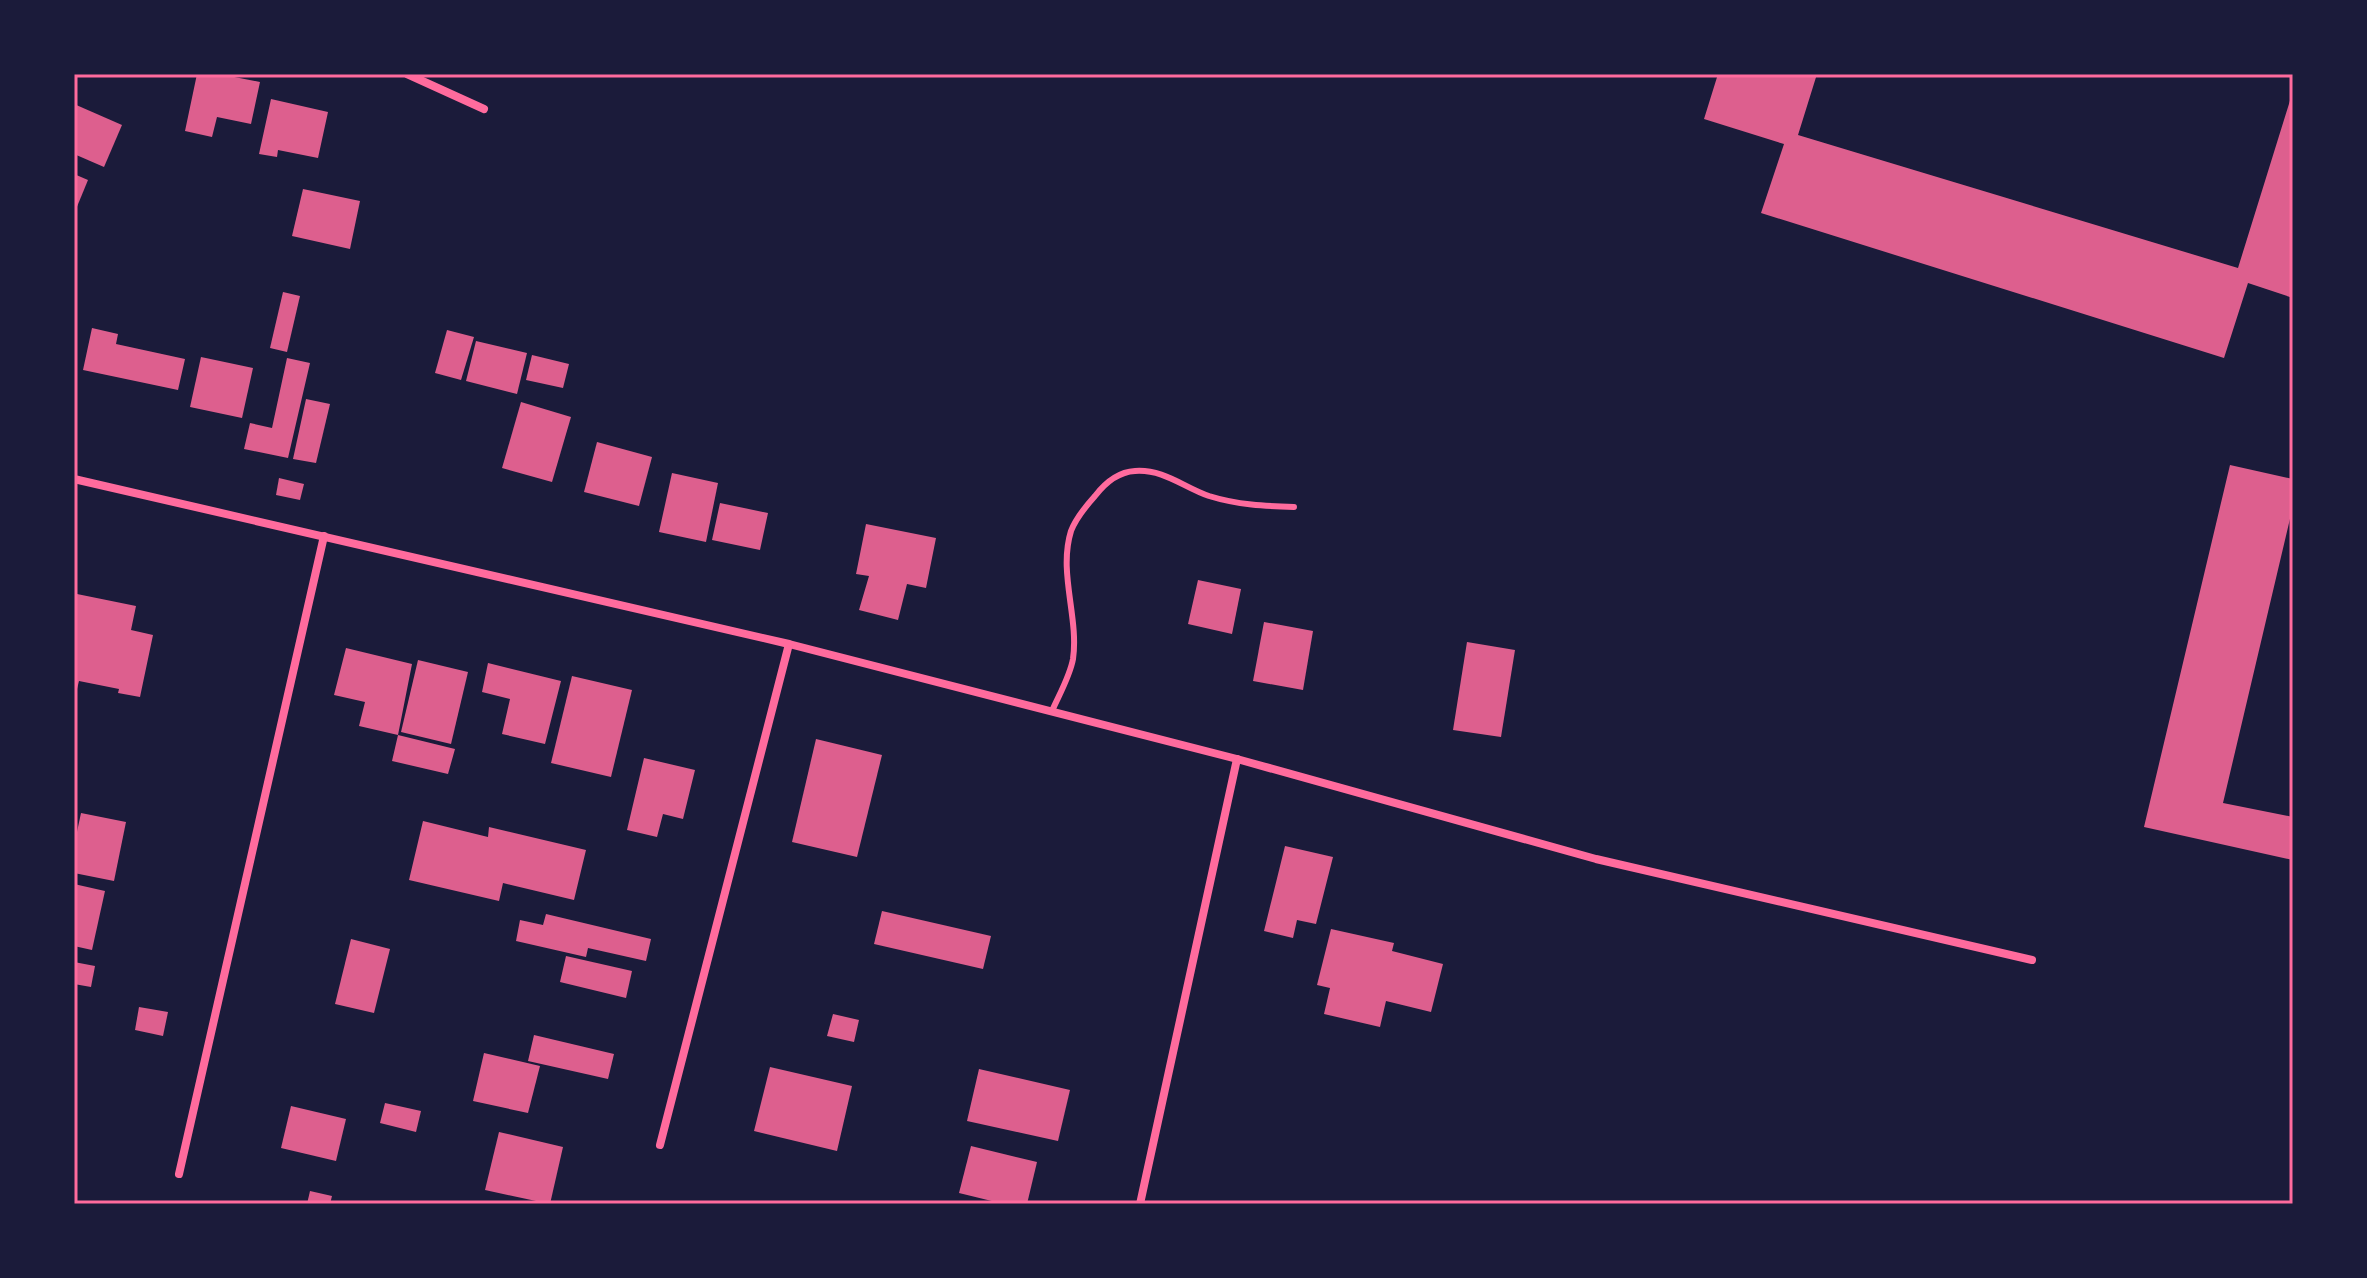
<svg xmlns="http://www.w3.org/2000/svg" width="2367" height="1278" font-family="Ubuntu,sans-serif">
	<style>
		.building { fill: #dd5f8e }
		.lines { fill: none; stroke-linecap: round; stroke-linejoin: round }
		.service { stroke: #ff6b9d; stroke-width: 6 }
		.minor { stroke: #ff6b9d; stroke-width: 8 }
		.neatline { fill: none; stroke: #ff6b9d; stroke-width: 3 }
	</style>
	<rect width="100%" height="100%" fill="#1b1b3a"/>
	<g class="building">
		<path d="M 197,74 L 219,74 L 260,82 L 251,124 L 217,117 L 212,137 L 185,131 Z"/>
		<path d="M 1718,74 L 1817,74 L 1798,135 L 2238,268 L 2293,91 L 2293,298 L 2248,283 L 2224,358 L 1761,213 L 1784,144 L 1704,119 Z"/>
		<path d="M 271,99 L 328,112 L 318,158 L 278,150 L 277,157 L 259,154 Z"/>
		<path d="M 74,104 L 122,125 L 104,167 L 74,154 Z"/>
		<path d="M 74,174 L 88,180 L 74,214 Z"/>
		<path d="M 303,189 L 360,201 L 350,249 L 292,236 Z"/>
		<path d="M 283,292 L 300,296 L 287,352 L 270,348 Z"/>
		<path d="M 92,328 L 118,334 L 116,344 L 185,359 L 178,390 L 83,370 Z"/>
		<path d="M 447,330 L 474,337 L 461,380 L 435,373 Z"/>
		<path d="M 476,341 L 527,353 L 517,394 L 466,381 Z"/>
		<path d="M 532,355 L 569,364 L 563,388 L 526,380 Z"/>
		<path d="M 201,357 L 253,368 L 242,418 L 190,407 Z"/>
		<path d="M 287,358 L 310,363 L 288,458 L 244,449 L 250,423 L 272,428 Z"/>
		<path d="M 306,399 L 330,404 L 316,463 L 293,459 Z"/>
		<path d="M 521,402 L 571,417 L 552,482 L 502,468 Z"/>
		<path d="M 597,442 L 652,457 L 639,506 L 584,492 Z"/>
		<path d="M 2230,465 L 2293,479 L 2293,506 L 2223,803 L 2293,817 L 2293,860 L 2144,827 Z"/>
		<path d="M 672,473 L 718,483 L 706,542 L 659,532 Z"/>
		<path d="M 279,478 L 304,484 L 300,500 L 276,495 Z"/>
		<path d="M 720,503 L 768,513 L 760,550 L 712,540 Z"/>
		<path d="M 866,524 L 936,538 L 926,588 L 907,584 L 898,620 L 859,610 L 869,576 L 856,574 Z"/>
		<path d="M 1198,580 L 1241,589 L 1232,634 L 1188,624 Z"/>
		<path d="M 77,594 L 136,606 L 131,630 L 153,635 L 140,697 L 118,693 L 119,689 L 79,681 L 74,701 L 74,610 Z"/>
		<path d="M 1264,622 L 1313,631 L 1303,690 L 1253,681 Z"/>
		<path d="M 1467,642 L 1515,650 L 1501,737 L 1453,730 Z"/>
		<path d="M 346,648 L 412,664 L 398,735 L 455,749 L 448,774 L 392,761 L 398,735 L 359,726 L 365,702 L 334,695 Z"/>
		<path d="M 418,660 L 468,672 L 451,744 L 401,732 Z"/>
		<path d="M 488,663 L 561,681 L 545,744 L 502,734 L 510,699 L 482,692 Z"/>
		<path d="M 572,676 L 632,690 L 611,777 L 551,763 Z"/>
		<path d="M 816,739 L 882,755 L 857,857 L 792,842 Z"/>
		<path d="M 644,758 L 695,770 L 683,819 L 663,814 L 657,837 L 627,830 Z"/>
		<path d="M 81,813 L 126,822 L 114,881 L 74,873 L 74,846 Z"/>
		<path d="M 423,821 L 488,837 L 489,827 L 586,850 L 574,900 L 503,883 L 499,901 L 409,880 Z"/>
		<path d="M 1285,846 L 1333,857 L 1316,924 L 1297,920 L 1293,938 L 1264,931 Z"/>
		<path d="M 74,884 L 105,891 L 92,950 L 74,946 Z"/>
		<path d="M 882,911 L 991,936 L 983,969 L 874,944 Z"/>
		<path d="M 546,914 L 651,939 L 646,961 L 588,948 L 586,957 L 516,941 L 520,920 L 543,925 Z"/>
		<path d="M 1331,929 L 1394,943 L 1392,951 L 1443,964 L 1431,1012 L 1386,1001 L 1380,1027 L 1324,1014 L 1330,988 L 1317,985 Z"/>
		<path d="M 351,939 L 390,949 L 374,1013 L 335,1004 Z"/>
		<path d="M 566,956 L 632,971 L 626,998 L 560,982 Z"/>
		<path d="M 74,962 L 95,966 L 91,987 L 74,984 Z"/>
		<path d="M 139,1007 L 168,1012 L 163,1036 L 135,1030 Z"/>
		<path d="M 833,1014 L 859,1020 L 854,1042 L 827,1036 Z"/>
		<path d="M 534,1035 L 614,1054 L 608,1079 L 528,1061 Z"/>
		<path d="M 484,1053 L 540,1066 L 528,1113 L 473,1101 Z"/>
		<path d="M 770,1067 L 852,1086 L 837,1151 L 754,1131 Z"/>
		<path d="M 979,1069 L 1070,1090 L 1058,1141 L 967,1121 Z"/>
		<path d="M 385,1103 L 421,1111 L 416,1132 L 380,1123 Z"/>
		<path d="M 291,1106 L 346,1119 L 336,1161 L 281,1148 Z"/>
		<path d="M 499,1132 L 563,1147 L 550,1204 L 485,1190 Z"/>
		<path d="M 971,1146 L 1037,1162 L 1027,1204 L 1004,1204 L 959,1193 Z"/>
		<path d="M 310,1191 L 332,1196 L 330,1204 L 307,1204 Z"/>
	</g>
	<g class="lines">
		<path class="service" d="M 1052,711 C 1059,695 1070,676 1073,659 C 1079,617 1058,573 1071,531 C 1076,518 1086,506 1095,496 C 1105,483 1117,472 1135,471 C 1164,469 1183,487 1209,496 C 1238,505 1265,506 1294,507"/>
		<g class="minor">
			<path d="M 407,74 L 484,109"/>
			<path d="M 74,479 L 789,644 L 1237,759 L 1596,859 L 2032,960"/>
			<path d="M 660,1145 L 789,644"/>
			<path d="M 179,1174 L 324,536"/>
			<path d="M 1140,1204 L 1237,759"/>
		</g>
	</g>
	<rect width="2367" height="1278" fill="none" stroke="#1b1b3a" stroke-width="152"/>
	<rect x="76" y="76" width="2215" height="1126" class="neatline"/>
</svg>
